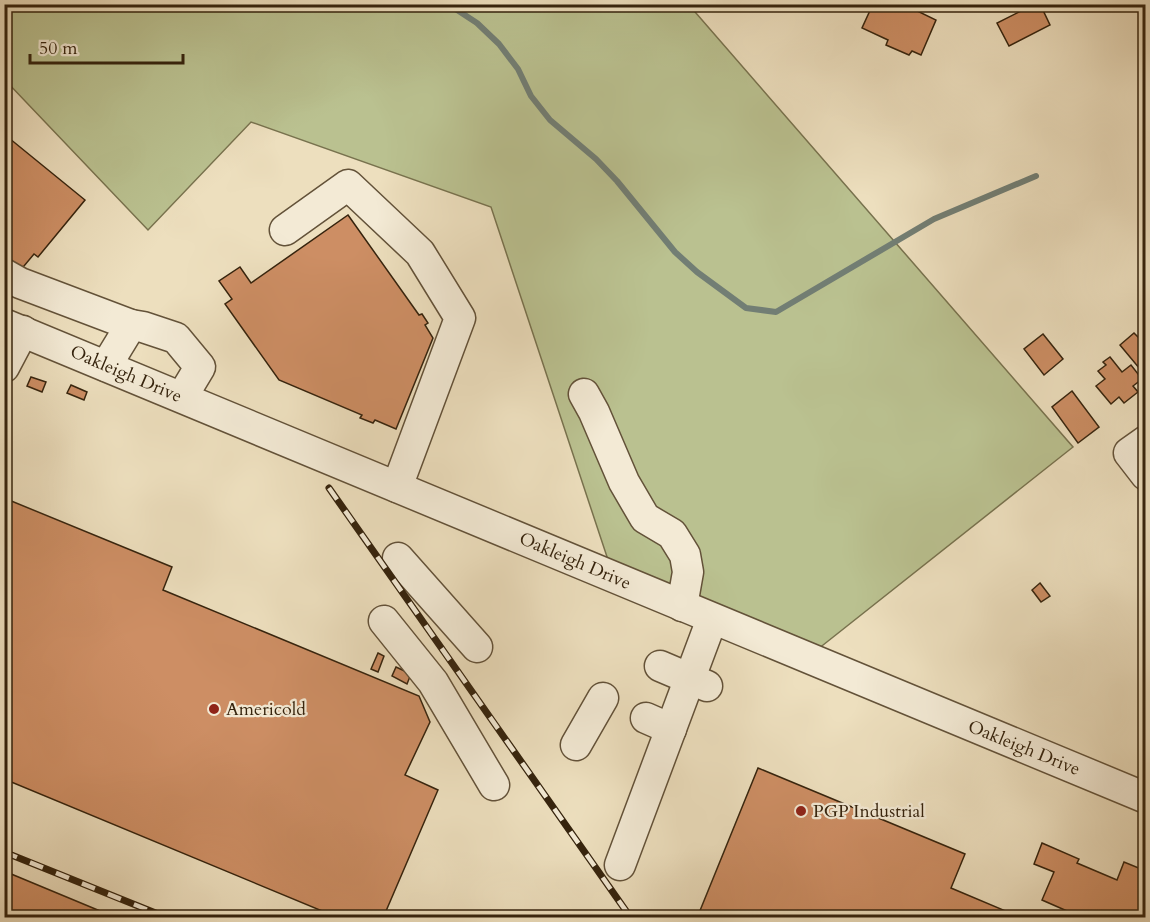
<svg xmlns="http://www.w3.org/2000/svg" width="1150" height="922" font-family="Cardo,serif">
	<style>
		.green { fill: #bac190; stroke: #78724e; stroke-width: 1.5 }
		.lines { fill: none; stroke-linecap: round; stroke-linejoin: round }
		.stream { stroke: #727e74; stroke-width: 6 }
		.building { fill: #cd8e64; stroke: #35230d; stroke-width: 1.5 }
		.minor-casing { stroke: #635239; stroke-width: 33 }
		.minor { stroke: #f3ead5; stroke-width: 30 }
		.rail-casing { stroke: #35230d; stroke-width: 7 }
		.rail { stroke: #f3ead5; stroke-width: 4.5; stroke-dasharray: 14; stroke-linecap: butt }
		.poi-dot { fill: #8f2418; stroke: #f3ead5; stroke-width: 2 }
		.labels { text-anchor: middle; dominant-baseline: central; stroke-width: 4.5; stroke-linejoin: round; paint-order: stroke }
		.street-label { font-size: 18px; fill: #35230d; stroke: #f3ead5 }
		.poi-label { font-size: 18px; fill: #35230d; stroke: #f3ead5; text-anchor: start }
	</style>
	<rect width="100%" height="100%" fill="#eddfbe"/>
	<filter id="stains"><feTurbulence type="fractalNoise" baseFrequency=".00333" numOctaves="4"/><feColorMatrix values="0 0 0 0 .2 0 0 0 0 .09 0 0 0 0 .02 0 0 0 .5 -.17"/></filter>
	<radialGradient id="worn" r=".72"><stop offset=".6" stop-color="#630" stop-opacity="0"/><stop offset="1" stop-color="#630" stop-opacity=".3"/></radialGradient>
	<path class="green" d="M 5,5 L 689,5 L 1073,447 L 813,653 L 617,587 L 491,207 L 251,122 L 148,230 L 5,80 Z"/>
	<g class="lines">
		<path class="stream" d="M 448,4 L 477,23 L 499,44 L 518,69 L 531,96 L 550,120 L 596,159 L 617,181 L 675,252 L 697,272 L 746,308 L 776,312 L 934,219 L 1036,176"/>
	</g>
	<g class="building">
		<path d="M 873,4 L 889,4 L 896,8 L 898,4 L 903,4 L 936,20 L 921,55 L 912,51 L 909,55 L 886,45 L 888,40 L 862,28 Z"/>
		<path d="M 1035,4 L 1040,4 L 1050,25 L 1009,46 L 997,23 Z"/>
		<path d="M 4,134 L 85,200 L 38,257 L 34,254 L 19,272 L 4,260 Z"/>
		<path d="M 348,215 L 419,315 L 422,314 L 428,323 L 425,325 L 433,338 L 396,429 L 375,420 L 373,423 L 360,418 L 362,415 L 279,380 L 225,304 L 232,299 L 219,281 L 240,267 L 251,283 Z"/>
		<path d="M 1134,333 L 1146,345 L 1146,378 L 1139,371 L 1140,369 L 1120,345 Z"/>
		<path d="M 1043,334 L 1063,359 L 1044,375 L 1024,349 Z"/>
		<path d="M 1110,357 L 1122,372 L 1131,365 L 1142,379 L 1133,386 L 1138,392 L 1124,403 L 1119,397 L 1111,404 L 1096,386 L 1105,379 L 1098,371 L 1106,365 L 1103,362 Z"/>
		<path d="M 31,377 L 46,382 L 42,392 L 27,386 Z"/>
		<path d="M 71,385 L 87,392 L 84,400 L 67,393 Z"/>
		<path d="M 1072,391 L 1099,427 L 1078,443 L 1052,407 Z"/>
		<path d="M 4,498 L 172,567 L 163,590 L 419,696 L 430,722 L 405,775 L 438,790 L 383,918 L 339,918 L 4,779 Z"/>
		<path d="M 1040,583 L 1050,596 L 1041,602 L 1032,590 Z"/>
		<path d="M 378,653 L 384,656 L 378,672 L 371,669 Z"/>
		<path d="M 396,667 L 411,674 L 407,684 L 392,676 Z"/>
		<path d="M 758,768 L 965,854 L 951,888 L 1022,918 L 697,918 Z"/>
		<path d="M 1042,843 L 1079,859 L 1077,863 L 1117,880 L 1124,862 L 1146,871 L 1146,918 L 1083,918 L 1042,900 L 1054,872 L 1034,864 Z"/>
		<path d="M 4,871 L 117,918 L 4,918 Z"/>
	</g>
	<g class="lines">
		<g class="minor-casing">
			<g id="minor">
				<path d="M 285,230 L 348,185 L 420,253 L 460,318 L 397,487"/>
				<path d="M 4,274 L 20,283 L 131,325"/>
				<path d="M 4,324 L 1146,798"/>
				<path d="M 106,366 L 131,325 L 143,327 L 176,338 L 200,367 L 182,397"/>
				<path d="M 4,367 L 23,331"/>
				<path d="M 584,394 L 594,412 L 624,482 L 645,518 L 672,534 L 685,555 L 688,572 L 682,606"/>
				<path d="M 1146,441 L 1129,453 L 1146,475"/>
				<path d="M 398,558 L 477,647"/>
				<path d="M 384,621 L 433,682 L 494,785"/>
				<path d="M 660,666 L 707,686"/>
				<path d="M 646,718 L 671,729"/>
				<path d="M 576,745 L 603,698"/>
				<path d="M 620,865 L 712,619"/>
			</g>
		</g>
		<use href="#minor" class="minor"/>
		<g class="rail-casing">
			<g id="rail">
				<path d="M 329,488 L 631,918"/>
				<path d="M 4,852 L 168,918"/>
			</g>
		</g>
		<use href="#rail" class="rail"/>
	</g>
	<g class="poi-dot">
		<circle cx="214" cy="709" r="6"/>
		<circle cx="801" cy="811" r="6"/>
	</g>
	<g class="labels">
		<g class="street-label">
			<text transform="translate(126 374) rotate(23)">Oakleigh Drive</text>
			<text transform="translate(575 561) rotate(23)">Oakleigh Drive</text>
			<text transform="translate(1024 748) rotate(22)">Oakleigh Drive</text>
		</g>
		<g class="poi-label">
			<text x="226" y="709">Americold</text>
			<text x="813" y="811">PGP Industrial</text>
		</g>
	</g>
	<rect width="1150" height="922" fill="none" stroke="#eddfbe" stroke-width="24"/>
	<rect x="6" y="6" width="1138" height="910" fill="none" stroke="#35230d" stroke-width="3"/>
	<rect x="12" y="12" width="1126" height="898" fill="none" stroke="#35230d" stroke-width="1.5"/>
	<path d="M30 54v9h153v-9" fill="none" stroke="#35230d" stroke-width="3"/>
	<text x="39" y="54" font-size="18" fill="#35230d" stroke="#f3ead5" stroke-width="4.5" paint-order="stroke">50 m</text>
	<rect width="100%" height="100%" filter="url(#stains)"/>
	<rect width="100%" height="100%" fill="url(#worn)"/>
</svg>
